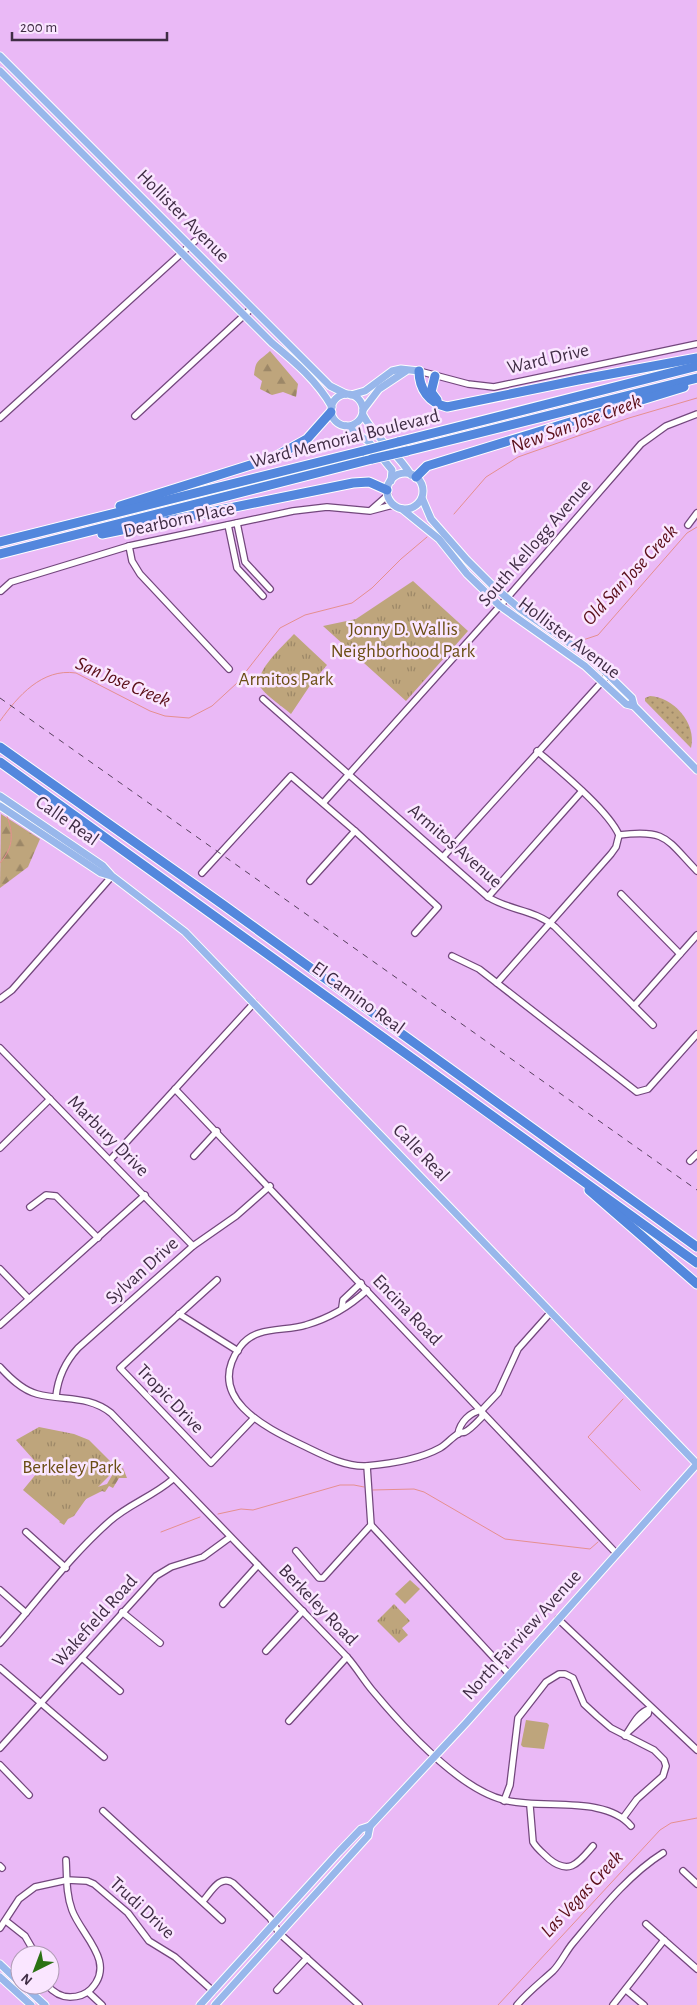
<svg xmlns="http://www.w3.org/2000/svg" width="697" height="2005" font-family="'Alegreya Sans',sans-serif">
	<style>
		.grass { fill: url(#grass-dots) }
		.forest { fill: url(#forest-firs) }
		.park { fill: url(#park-tufts) }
		.garden { fill: #bea57c }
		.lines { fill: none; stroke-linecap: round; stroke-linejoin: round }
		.stream { stroke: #e58f8f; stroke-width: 1 }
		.minor-casing { stroke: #73477d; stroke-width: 8 }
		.major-casing { stroke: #fff; stroke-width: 9 }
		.highway-casing { stroke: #fff; stroke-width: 11 }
		.minor { stroke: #fff; stroke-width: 5.5 }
		.major { stroke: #98b7eb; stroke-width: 7 }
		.highway { stroke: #5387dd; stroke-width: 9 }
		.rail { stroke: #57405d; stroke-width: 1; stroke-dasharray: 6 6; stroke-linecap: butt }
		.highway-bridge-casing { stroke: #fff; stroke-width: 11; stroke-linecap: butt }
		.highway-bridge { stroke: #5387dd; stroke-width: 9 }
		.labels { text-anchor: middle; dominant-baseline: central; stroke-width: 5; stroke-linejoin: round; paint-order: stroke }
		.street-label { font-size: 19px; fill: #402d45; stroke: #fae6ff }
		.park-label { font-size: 19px; fill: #6b4e15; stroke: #fae6ff }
		.water-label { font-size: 20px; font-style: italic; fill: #5b0f19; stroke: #fae6ff }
	</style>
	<defs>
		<pattern id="grass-dots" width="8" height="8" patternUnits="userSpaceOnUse" patternTransform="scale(1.25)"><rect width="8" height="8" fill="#bea57c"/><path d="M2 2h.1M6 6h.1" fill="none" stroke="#9c8767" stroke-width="1.8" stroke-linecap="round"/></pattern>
		<pattern id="forest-firs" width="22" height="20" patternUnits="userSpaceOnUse" patternTransform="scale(1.25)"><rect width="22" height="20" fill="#bea57c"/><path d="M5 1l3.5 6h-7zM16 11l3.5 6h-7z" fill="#9c8767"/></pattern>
		<pattern id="park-tufts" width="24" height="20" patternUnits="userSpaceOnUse" patternTransform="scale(1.25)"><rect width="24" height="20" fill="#bea57c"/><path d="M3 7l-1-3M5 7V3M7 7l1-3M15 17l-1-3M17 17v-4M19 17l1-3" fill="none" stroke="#9c8767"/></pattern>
	</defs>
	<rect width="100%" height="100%" fill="#eab9f6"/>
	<path class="grass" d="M 650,696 C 673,697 697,723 691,748 L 645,701 L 645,698 Z"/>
	<g class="forest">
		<path d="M 270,351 L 298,384 L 296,397 L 283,392 L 272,395 L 260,389 L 262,381 L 254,375 C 256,359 258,362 270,351 Z"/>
		<path d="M 1,814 L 40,839 L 28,867 L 0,888 Z"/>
		<path d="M 123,1468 L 127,1478 L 119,1478 L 113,1488 L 109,1486 L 105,1492 L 102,1491 L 86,1499 L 74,1516 L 68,1519 L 64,1525 L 59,1522 L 62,1520 L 94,1488 L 107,1484 L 114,1472 Z"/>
	</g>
	<g class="park">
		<path d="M 413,581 L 468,631 L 406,701 L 323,626 L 356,619 Z"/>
		<path d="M 294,634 L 327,665 L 311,684 L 291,714 C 282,706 269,698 261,688 C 251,674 285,644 294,634 Z"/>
		<path d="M 39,1427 L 74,1434 L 89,1440 L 117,1468 L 62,1523 L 23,1490 L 41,1468 L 16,1440 Z"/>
		<path d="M 394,1604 L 410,1621 L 402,1628 L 408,1635 L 399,1643 L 377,1621 Z"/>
	</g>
	<g class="garden">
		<path d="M 446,632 L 455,640 L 440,656 L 431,648 Z"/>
		<path d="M 410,1580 L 420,1589 L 405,1604 L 395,1594 Z"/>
		<path d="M 526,1720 L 547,1723 L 549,1725 L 544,1749 L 523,1747 L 521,1745 Z"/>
	</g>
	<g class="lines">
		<g class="stream">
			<path d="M 454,514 L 486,477 L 518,457 L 629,418 L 697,398"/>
			<path d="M 583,640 L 598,635 L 687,533 L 697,527"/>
			<path d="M 0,721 C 18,696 42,668 76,673 L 150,711 L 165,716 L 189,718 L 212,706 L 237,683 L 280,628 L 305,615 L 352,603 L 372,588 L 401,559 L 427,537"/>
			<path d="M 0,863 C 15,846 13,832 6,813"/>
			<path d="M 623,1399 L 588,1437 L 640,1490"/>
			<path d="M 373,1490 L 414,1489 L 424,1492 L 505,1539 L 590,1549 L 598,1542"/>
			<path d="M 218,1514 L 241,1509 L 253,1510 L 340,1485 L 354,1485 L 364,1487"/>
			<path d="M 161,1532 L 200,1517"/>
			<path d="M 498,2005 L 660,1830 L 671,1823 L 697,1818"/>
		</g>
		<g class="minor-casing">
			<g id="minor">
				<path d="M 419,371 L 468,384 L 494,387 L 697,344"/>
				<path d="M 135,416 L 252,308"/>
				<path d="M 0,418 L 195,241"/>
				<path d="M 371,510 L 388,495"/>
				<path d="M 237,523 L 245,562 L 270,589"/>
				<path d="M 228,525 L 237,568 L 263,596"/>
				<path d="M 688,525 L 697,513"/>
				<path d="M 129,546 L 132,561 L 140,574 L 229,669"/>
				<path d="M 1,591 L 11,582 L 129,546 L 293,511 L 327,507 L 370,511 L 393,505"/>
				<path d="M 263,699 L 488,897 C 510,911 534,909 555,927 L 653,1025"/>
				<path d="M 537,751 C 559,770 608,810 619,835"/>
				<path d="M 324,802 L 507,598 L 641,444 L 666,426 L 697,414"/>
				<path d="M 355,831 L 438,907 L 415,933"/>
				<path d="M 619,835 C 667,829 666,839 697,871"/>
				<path d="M 443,857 L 608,675"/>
				<path d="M 202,873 L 291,776 L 355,831 L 310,881"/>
				<path d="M 621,894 L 680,954"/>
				<path d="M 488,897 L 582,791"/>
				<path d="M 452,956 L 479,969 L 637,1092 L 648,1089 L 697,1034"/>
				<path d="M 497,983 L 611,854 L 616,847 L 619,835"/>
				<path d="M 0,999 L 12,990 L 112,876"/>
				<path d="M 634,1006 L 697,935"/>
				<path d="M 0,1048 L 193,1246"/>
				<path d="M 175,1089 L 616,1553"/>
				<path d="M 0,1148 L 50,1099"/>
				<path d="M 194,1156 L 217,1131"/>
				<path d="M 110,1160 L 254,1003"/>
				<path d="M 690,1161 L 697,1154"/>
				<path d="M 30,1207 L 46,1195 L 56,1196 L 98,1238"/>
				<path d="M 0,1269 L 29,1299"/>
				<path d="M 217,1280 L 120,1368 L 211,1463 L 254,1418"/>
				<path d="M 367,1290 C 350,1306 330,1318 306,1325 C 284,1332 256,1325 240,1347 C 204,1397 264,1427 302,1445 C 321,1454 344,1467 366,1466 C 389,1464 420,1459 440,1448 C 447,1444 451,1438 458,1434 C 461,1432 461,1433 465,1432 C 471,1429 477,1422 482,1417 L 482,1410"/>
				<path d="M 342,1307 L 343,1300 L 361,1283"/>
				<path d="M 179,1314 L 238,1351"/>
				<path d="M 0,1325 L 145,1195"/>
				<path d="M 0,1367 C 10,1378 22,1390 37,1394 C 64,1401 88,1395 111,1413 L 347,1657 C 356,1667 363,1679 372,1690 C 402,1726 459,1789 504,1800 C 542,1810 605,1795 631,1826"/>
				<path d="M 56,1396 C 58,1378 66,1361 78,1348 L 193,1246 L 236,1216 L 270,1186"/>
				<path d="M 482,1410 L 498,1393 L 518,1349 L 551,1312"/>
				<path d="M 458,1434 C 460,1422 470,1412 482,1410"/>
				<path d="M 371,1525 L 509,1674"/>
				<path d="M 26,1532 L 66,1568"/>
				<path d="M 296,1551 L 319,1578 L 323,1578 L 371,1525 L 367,1466"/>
				<path d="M 0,1590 L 26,1613"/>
				<path d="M 223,1604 L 258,1565"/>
				<path d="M 122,1612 L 160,1643"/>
				<path d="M 558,1619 L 697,1750"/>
				<path d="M 0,1643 C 36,1603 69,1557 110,1521 C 129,1504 152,1497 173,1479"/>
				<path d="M 266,1651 L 303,1611"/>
				<path d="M 82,1658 L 120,1691"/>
				<path d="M 0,1668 L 104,1757"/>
				<path d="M 289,1721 L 347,1657"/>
				<path d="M 625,1736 C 632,1727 637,1713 649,1709 L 648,1714 L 628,1732"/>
				<path d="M 0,1748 L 156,1576 L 171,1567 L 203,1557 L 229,1538"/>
				<path d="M 0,1765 L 29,1795"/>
				<path d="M 504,1801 L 510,1785 L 518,1718 L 546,1682 L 559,1674 L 565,1674 L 573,1678 L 584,1704 L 597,1716 L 611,1728 L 654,1750 L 664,1760 L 666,1766 L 663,1776 L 637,1799 L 623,1818"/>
				<path d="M 530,1806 L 533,1842 C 537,1849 543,1853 549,1859 C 570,1876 579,1862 593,1846"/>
				<path d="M 103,1811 L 222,1920"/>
				<path d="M 0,1866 L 2,1868"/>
				<path d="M 683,1871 L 697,1884"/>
				<path d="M 203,1901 C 211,1892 220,1874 233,1883 L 270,1918 L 279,1933 L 359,2005"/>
				<path d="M 6,1921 L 25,1936 L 36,1955"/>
				<path d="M 646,1924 L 697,1969"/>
				<path d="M 0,1928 L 19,1899 L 35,1887 L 67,1880 L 87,1881 L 94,1884 L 128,1913 L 149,1941 L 175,1957 L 213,1991"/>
				<path d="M 47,1985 C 53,1992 61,1997 70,1997 C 78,1997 86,1994 91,1989 C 117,1962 81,1935 72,1910 C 66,1894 67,1877 66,1860"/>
				<path d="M 277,1990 L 307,1958"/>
				<path d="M 626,1990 L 644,2005"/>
				<path d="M 88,1992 L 102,2005"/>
				<path d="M 517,2005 C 528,1992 541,1982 553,1971 C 561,1963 566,1951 573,1943 C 600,1911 628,1875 663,1853"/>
				<path d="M 613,2005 L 664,1940"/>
			</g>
		</g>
		<g class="major-casing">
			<g id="major">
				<path d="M 0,56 L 330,386 L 346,394"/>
				<path d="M 0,71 L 272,343 C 295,362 317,381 332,407"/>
				<circle cx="347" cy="410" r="16"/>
				<path d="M 351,395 L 365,391 L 392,371 L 401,369 L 419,371"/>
				<path d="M 363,410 L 379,389 L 406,371"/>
				<path d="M 363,415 C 375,438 397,452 411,475"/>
				<path d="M 346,426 L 369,442 L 392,470 L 391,481"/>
				<circle cx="405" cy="491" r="18"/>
				<path d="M 422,498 L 431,519 L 467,560 L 491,584 L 520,609 L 591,658 L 632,698 L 634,706 L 697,770"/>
				<path d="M 402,509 L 439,539 L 467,574 L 500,606 L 585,666 L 626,704 L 634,706"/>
				<path d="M 0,796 L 103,866 L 112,876 L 185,932 L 697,1464 L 466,1723 L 370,1826 L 361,1829 L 339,1852 L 200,2005"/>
				<path d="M 0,806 L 101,873 L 111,876"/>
				<path d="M 0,1964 L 20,1983"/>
				<path d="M 0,1977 L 31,2005"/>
				<path d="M 23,1985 L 45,2005"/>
				<path d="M 215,2005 L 368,1836 L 370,1826"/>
			</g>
		</g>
		<g class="highway-casing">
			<g id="highway">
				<path d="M 419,371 C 419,389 429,403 447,407 L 578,380 L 697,358"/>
				<path d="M 435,376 L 431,392 L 437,400"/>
				<path d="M 398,442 L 697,366"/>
				<path d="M 407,451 L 697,378"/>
				<path d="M 416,477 L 427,466 L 684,387"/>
				<path d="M 120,506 L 273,458 L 307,439 L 331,412"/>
				<path d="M 102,534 L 353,483 L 369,482 L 387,490"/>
				<path d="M 0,542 L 363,451"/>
				<path d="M 0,554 L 372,459"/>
				<path d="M 0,747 L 222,904 L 697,1247"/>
				<path d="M 0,762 L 697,1263"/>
				<path d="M 589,1190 L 697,1284"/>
			</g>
		</g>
		<use href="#minor" class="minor"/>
		<use href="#major" class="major"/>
		<use href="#highway" class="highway"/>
		<path class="rail" d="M 0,698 L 697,1190"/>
		<g class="highway-bridge-casing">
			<g id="highway-bridge">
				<path d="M 363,451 L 398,442"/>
				<path d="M 372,459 L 407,451"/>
			</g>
		</g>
		<use href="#highway-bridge" class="highway-bridge"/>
	</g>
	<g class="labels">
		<g class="street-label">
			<text transform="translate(183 216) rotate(45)">Hollister Avenue</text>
			<text transform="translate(548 359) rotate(-13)">Ward Drive</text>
			<text transform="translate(345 439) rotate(-14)">Ward Memorial Boulevard</text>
			<text transform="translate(179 520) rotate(-12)">Dearborn Place</text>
			<text transform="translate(535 543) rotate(-49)">South Kellogg Avenue</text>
			<text transform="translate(569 638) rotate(37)">Hollister Avenue</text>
			<text transform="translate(67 821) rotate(35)">Calle Real</text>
			<text transform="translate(455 846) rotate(41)">Armitos Avenue</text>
			<text transform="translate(358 998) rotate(36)">El Camino Real</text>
			<text transform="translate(108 1136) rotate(45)">Marbury Drive</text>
			<text transform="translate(421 1153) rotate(46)">Calle Real</text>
			<text transform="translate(142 1271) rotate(-42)">Sylvan Drive</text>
			<text transform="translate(407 1310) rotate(46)">Encina Road</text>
			<text transform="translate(170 1399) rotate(46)">Tropic Drive</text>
			<text transform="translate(318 1605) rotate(46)">Berkeley Road</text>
			<text transform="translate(95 1621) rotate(-48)">Wakefield Road</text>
			<text transform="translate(522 1635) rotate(-48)">North Fairview Avenue</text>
			<text transform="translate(142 1908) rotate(43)">Trudi Drive</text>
		</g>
		<g class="park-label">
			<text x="403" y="629">Jonny D. Wallis<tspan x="403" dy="22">Neighborhood Park</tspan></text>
			<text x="286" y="679">Armitos Park</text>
			<text x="72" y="1467">Berkeley Park</text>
		</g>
		<g class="water-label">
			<text transform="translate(576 424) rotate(-20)">New San Jose Creek</text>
			<text transform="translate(630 575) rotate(-47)">Old San Jose Creek</text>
			<text transform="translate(123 682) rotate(23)">San Jose Creek</text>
			<text transform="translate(582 1894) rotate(-47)">Las Vegas Creek</text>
		</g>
	</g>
	<g transform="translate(35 1970) rotate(222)"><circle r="24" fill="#fae6ff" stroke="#b09cb5"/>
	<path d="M0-4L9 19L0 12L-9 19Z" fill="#2a7113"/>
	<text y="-8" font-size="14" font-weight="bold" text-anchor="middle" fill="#402d45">N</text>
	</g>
	<path d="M12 32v8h155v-8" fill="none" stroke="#402d45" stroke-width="2.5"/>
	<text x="20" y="32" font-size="15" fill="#402d45" stroke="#fae6ff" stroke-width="4" paint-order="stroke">200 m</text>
</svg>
